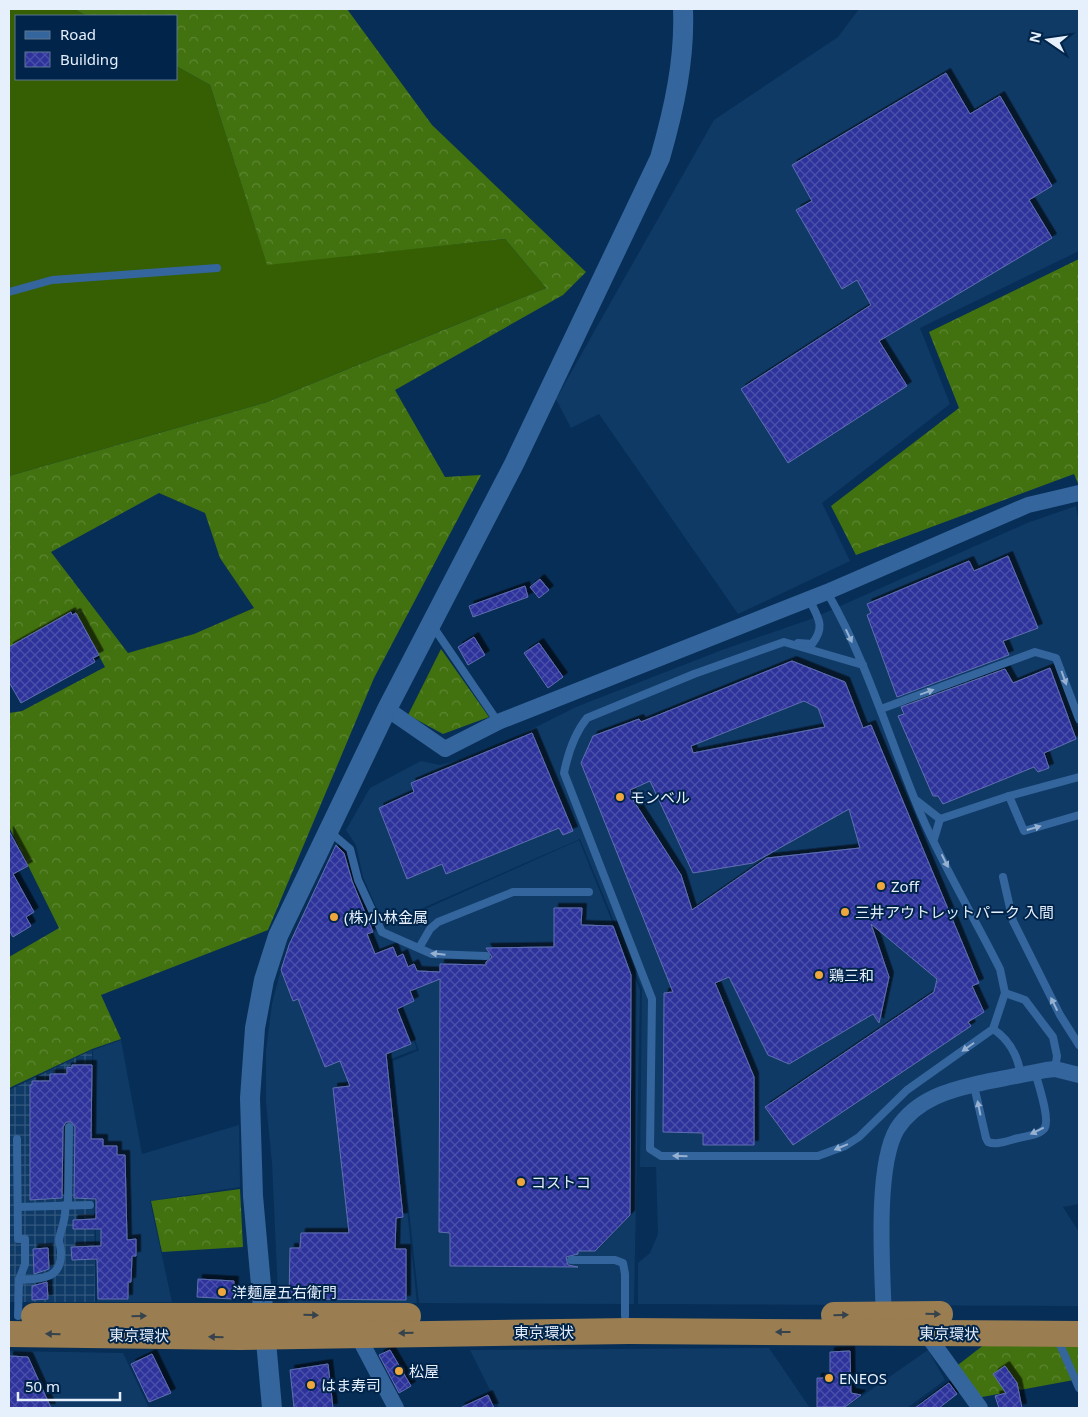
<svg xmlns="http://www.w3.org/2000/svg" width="1088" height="1417" font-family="'Noto Sans','Noto Sans JP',sans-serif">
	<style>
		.built { fill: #0f3a66 }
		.industrial { fill: url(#industrial-grid) }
		.grass { fill: #355f02 }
		.forest { fill: url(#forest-crowns); fill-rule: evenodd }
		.building { fill: url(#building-cross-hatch); stroke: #606fb1; fill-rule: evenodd; filter: url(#shadow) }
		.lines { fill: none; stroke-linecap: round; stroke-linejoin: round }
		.service { stroke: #34659c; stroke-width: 8 }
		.minor { stroke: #34659c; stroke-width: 16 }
		.tertiary { stroke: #34659c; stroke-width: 20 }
		.trunk { stroke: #9a7d51; stroke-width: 26 }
		.oneway { fill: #96b1d1 }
		.oneway2 { fill: #36434c }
		.poi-dot { fill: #eea73d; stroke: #00244a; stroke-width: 2 }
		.labels { text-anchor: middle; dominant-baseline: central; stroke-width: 4; stroke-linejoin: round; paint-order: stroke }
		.poi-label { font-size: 15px; fill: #e6f0fd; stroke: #00244a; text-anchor: start }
		.street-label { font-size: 15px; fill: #e6f0fd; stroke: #00244a }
	</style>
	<defs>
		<pattern id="industrial-grid" width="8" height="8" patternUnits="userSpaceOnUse" patternTransform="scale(1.25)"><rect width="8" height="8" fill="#0f3a66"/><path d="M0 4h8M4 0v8" fill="none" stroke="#32577d"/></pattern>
		<pattern id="forest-crowns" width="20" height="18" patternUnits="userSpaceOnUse" patternTransform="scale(1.25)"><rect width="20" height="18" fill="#42710f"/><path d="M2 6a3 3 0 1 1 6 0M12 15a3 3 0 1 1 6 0" fill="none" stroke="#5d8633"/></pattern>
		<pattern id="building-cross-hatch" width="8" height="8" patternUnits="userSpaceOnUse" patternTransform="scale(1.25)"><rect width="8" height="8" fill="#2d339b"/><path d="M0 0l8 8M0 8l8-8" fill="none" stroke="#4b51aa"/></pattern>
		<filter id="shadow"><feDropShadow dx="4.5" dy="-4.5" stdDeviation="0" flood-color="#0009"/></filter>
	</defs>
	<rect width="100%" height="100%" fill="#072e56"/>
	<g class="built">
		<path d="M 859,9 L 1079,9 L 1079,251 L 920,328 L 950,404 L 822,503 L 850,561 L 738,614 L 599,414 L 571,428 L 556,399 L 714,120 L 838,37 Z"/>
		<path d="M 1076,506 L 1079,524 L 1079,1204 L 1063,1207 L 1079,1232 L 1079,1306 L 638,1304 L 638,1263 L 650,1253 L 658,1234 L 656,1167 L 640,1167 L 642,989 L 580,839 L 384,925 L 363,877 L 356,845 L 346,830 L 370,788 L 421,761 L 440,765 L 459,760 L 514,738 L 576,707 L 722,650 L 811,619 L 1027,523 Z"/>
		<path d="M 579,840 L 640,990 L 634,1304 L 419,1303 L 393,1061 L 419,1050 L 372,933 Z"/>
		<path d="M 371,933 L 417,1049 L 391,1059 L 417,1303 L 289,1303 L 278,1293 L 272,1163 L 266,1102 L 266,1051 L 272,1004 L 280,973 Z"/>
		<path d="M 121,1040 L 142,1154 L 239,1125 L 240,1187 L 150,1201 L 172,1302 L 97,1302 L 93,1050 Z"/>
		<path d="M 769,1348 L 810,1408 L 499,1408 L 470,1350 Z"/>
		<path d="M 928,1350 L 945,1380 L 907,1408 L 845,1408 Z"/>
		<path d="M 9,1351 L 123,1353 L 149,1408 L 9,1408 Z"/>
	</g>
	<path class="industrial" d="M 92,1050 L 95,1302 L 9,1302 L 9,1090 Z"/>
	<path class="grass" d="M 9,9 L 74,9 L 87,16 L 16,16 L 16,79 L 176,79 L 176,66 L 210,85 L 267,264 L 505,239 L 546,288 L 267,402 L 9,476 Z"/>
	<g class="forest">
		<path d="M 74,9 L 347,9 L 432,125 L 586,272 L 563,295 L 395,390 L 445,477 L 481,475 L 374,678 L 268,930 L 101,995 L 121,1039 L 92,1049 L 9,1088 L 9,957 L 59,928 L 9,827 L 9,713 L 22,711 L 105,667 L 74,610 L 9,651 L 9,476 L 267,402 L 546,288 L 505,239 L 267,265 L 210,85 L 176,66 L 176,16 L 87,16 ZM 159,493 L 205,513 L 220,558 L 254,608 L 194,634 L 128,653 L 51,552 Z"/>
		<path d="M 1079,259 L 1079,486 L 1074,474 L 856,555 L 831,506 L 959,408 L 929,332 Z"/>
		<path d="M 441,649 L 489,717 L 443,734 L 408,715 Z"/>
		<path d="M 240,1189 L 243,1247 L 162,1252 L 151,1201 Z"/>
		<path d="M 985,1344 L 1079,1346 L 1079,1379 L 977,1398 L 954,1368 Z"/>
	</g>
	<g class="building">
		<path d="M 946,73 L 970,114 L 1000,96 L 1052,186 L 1029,200 L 1052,238 L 879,341 L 907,386 L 788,463 L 741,389 L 871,305 L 857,280 L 842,289 L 796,210 L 812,201 L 792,165 Z"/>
		<path d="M 1008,556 L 1038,628 L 1003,641 L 1009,655 L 897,697 L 867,615 L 871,613 L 867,604 L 969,561 L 974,571 Z"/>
		<path d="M 540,579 L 549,590 L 539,598 L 530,587 Z"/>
		<path d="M 525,586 L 528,597 L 473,617 L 469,606 Z"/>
		<path d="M 71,612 L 72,615 L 76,613 L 99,655 L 93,658 L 95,662 L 21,703 L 9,682 L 9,647 Z"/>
		<path d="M 474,637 L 485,655 L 468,665 L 458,647 Z"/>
		<path d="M 539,643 L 563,677 L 548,688 L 524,653 Z"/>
		<path d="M 792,661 L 845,682 L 863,728 L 871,725 L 979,983 L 972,986 L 984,1012 L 968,1022 L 971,1026 L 793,1145 L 765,1107 L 934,992 L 937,979 L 871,924 L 889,977 L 879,1023 L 873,1014 L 789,1064 L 768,1055 L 729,977 L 715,983 L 754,1077 L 754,1145 L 703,1145 L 703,1133 L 663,1132 L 664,993 L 673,992 L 581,763 L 593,736 L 639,719 L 641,722 ZM 804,701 L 818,708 L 825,727 L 693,753 L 691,746 ZM 650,781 L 693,873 L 753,863 L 849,809 L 860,848 L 767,858 L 692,910 L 681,875 L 633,800 L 630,790 Z"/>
		<path d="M 1050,668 L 1076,739 L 1044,753 L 1049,768 L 1038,772 L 1034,767 L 943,804 L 938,796 L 933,796 L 898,716 L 904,714 L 901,707 L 1005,669 L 1013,683 Z"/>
		<path d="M 532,733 L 573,831 L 563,835 L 559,828 L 446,874 L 442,864 L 407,879 L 379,808 L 414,792 L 411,783 Z"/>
		<path d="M 9,831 L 28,866 L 13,874 L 34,912 L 26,917 L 31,926 L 13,937 L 9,930 Z"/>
		<path d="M 336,845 L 344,853 L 352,881 L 373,932 L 367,934 L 375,954 L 393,947 L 397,957 L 403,954 L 408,967 L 414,964 L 417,971 L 440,972 L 440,964 L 486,965 L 486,962 L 492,957 L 486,948 L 554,947 L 554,908 L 582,908 L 581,925 L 613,926 L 631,975 L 630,1215 L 595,1251 L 578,1251 L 578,1254 L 566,1257 L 568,1265 L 578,1267 L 450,1266 L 450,1233 L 439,1232 L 440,979 L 410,991 L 414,1001 L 397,1009 L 411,1044 L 386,1054 L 403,1217 L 396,1218 L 395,1249 L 406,1249 L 406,1300 L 289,1299 L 290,1248 L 300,1248 L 301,1233 L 349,1233 L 333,1088 L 350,1086 L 340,1061 L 325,1067 L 298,999 L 293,1001 L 281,970 L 289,945 Z"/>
		<path d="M 72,1065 L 92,1065 L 91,1139 L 103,1139 L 103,1146 L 117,1146 L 117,1155 L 125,1155 L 127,1240 L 136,1239 L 136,1256 L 132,1256 L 131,1282 L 128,1282 L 128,1299 L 98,1299 L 97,1259 L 72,1260 L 71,1247 L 101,1246 L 101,1229 L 73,1229 L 73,1220 L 96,1219 L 96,1199 L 74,1198 L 75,1127 L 71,1122 L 66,1122 L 63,1127 L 62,1198 L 30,1200 L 30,1085 L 32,1085 L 32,1081 L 50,1081 L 50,1074 L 67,1074 L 67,1067 L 72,1068 Z"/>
		<path d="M 48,1248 L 49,1269 L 34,1274 L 33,1249 Z"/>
		<path d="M 198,1279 L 234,1281 L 233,1299 L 197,1297 Z"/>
		<path d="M 47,1282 L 48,1299 L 32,1300 L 32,1286 Z"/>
		<path d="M 390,1350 L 411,1386 L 399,1393 L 379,1355 Z"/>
		<path d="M 850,1351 L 851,1393 L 861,1395 L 845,1407 L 817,1407 L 817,1378 L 830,1378 L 830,1352 Z"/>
		<path d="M 152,1354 L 171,1393 L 149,1402 L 131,1364 Z"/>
		<path d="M 9,1356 L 28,1357 L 51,1408 L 9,1408 Z"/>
		<path d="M 328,1364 L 333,1408 L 294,1408 L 290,1370 Z"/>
		<path d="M 1005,1366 L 1017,1383 L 1022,1408 L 999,1408 L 995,1396 L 1006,1393 L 993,1374 Z"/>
		<path d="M 949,1383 L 957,1394 L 939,1408 L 915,1408 Z"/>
		<path d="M 488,1395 L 494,1408 L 460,1408 Z"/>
	</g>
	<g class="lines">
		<g class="service">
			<path d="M 9,292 L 52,280 L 217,268"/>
			<path d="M 827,592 C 868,663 890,742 922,817 C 945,869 975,919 1000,969 L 1005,993 L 993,1029 L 907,1090 L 859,1137 L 845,1146 L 818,1156 L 661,1156 L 650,1149 L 652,999 L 564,773 C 568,753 574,734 587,718 L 694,674 L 784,642 L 863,665"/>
			<path d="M 432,625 L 498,722"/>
			<path d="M 798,643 L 812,644 C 826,626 818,618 809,599"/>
			<path d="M 881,709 L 1035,652 L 1056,658 L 1079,719"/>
			<path d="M 1009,796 L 1024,831 L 1079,815"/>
			<path d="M 917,801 L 940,819"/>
			<path d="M 330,832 L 350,849 L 358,880 L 382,932 L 432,954 L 486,956"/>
			<path d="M 934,839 L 940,819 L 1009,796 L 1079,777"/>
			<path d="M 1003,877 L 1013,921 L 1060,1015 L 1079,1045"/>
			<path d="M 419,948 L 430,929 L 438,922 L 513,892 L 589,892"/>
			<path d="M 1005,993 L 1025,1000 L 1053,1037 L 1057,1056 L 1055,1069"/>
			<path d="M 993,1029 C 1010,1040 1018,1056 1021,1076"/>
			<path d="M 974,1086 L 986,1138 L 988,1142 C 997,1146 1009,1140 1019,1138 C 1026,1136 1039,1135 1044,1129 C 1051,1121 1038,1083 1035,1072"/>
			<path d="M 17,1139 L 18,1239 L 25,1239 L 25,1264 L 19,1280 L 18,1316"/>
			<path d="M 68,1205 L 69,1127"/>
			<path d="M 18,1207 L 90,1205"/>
			<path d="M 571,1260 L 615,1260 L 623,1263 L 625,1274 L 625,1316"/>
			<path d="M 19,1280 C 40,1279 62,1280 61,1252 C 61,1247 59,1244 59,1240 C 61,1228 67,1218 65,1205"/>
			<path d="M 1058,1340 L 1079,1388"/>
		</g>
		<g class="minor">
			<path d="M 387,709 L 445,749 L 498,722 L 827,592 L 1028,505 L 1079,493"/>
			<path d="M 884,1322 C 883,1276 874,1168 897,1129 C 906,1115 920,1104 935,1097 C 962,1084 1015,1077 1046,1070 L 1055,1069 L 1079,1075"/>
			<path d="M 925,1332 L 980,1408"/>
			<path d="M 357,1334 L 396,1408"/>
		</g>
		<path class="tertiary" d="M 272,1408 L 253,1196 L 250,1098 L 255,1028 L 264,980 L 278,936 L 387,709 L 514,464 L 660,158 C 674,109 685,60 683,9"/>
		<g class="trunk">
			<path d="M 834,1315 L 940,1314"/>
			<path d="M 34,1316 L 408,1316"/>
			<path d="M 9,1334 L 240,1337 L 629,1331 L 1079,1334"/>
		</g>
	</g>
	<defs><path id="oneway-solid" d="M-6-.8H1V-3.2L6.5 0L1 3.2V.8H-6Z" transform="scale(1.25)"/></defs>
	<g class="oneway">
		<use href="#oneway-solid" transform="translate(849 636) rotate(65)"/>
		<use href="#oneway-solid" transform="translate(1064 678) rotate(70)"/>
		<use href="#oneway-solid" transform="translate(927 692) rotate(-20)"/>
		<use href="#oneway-solid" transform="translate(1034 828) rotate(-16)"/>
		<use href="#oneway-solid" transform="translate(945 861) rotate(63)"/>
		<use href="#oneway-solid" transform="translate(438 954) rotate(-174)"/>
		<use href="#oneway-solid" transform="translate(1054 1004) rotate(-116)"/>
		<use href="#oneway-solid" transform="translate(968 1047) rotate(145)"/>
		<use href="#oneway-solid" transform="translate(979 1108) rotate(-102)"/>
		<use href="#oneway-solid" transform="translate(1037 1131) rotate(154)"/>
		<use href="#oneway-solid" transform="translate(841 1147) rotate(157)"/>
		<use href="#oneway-solid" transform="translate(680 1156) rotate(-179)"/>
	</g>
	<g class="oneway2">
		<use href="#oneway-solid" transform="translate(933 1314) rotate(1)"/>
		<use href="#oneway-solid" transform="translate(311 1315) rotate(1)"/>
		<use href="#oneway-solid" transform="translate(841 1315) rotate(-1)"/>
		<use href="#oneway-solid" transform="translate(139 1316) rotate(-1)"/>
		<use href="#oneway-solid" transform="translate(783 1332) rotate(-180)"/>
		<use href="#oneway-solid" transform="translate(406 1333) rotate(179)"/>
		<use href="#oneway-solid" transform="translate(53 1334) rotate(-179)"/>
		<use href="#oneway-solid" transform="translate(216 1337) rotate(-179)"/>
	</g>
	<g class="poi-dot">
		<circle cx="620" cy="797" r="5"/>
		<circle cx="881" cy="886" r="5"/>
		<circle cx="845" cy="912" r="5"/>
		<circle cx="334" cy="917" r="5"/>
		<circle cx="819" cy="975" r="5"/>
		<circle cx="521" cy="1182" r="5"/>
		<circle cx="222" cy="1292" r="5"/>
		<circle cx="399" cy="1371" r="5"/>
		<circle cx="829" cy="1378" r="5"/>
		<circle cx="311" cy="1385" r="5"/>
	</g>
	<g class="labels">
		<g class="poi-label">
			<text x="630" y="797">モンベル</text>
			<text x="891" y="886">Zoff</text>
			<text x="855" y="912">三井アウトレットパーク 入間</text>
			<text x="344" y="917">(株)小林金属</text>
			<text x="829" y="975">鶏三和</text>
			<text x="531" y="1182">コストコ</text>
			<text x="232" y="1292">洋麺屋五右衛門</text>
			<text x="409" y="1371">松屋</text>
			<text x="839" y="1378">ENEOS</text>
			<text x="321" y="1385">はま寿司</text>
		</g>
		<g class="street-label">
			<text x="544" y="1332">東京環状</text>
			<text transform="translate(949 1333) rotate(1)">東京環状</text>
			<text transform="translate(139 1335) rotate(1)">東京環状</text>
		</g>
	</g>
	<rect width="1088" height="1417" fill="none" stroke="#e6f0fd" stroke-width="20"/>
	<rect x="15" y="15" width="162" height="65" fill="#00244a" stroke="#5c7692"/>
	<rect x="25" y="31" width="25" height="8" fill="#34659c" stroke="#5c7692"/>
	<text x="60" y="40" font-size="15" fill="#e6f0fd">Road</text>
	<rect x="25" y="52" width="25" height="15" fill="url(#building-cross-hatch)" stroke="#5c7692"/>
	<text x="60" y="65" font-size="15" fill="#e6f0fd">Building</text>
	<g transform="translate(1048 40) rotate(283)" stroke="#00244a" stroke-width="4" paint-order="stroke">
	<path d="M0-4L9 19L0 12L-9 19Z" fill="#e6f0fd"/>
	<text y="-8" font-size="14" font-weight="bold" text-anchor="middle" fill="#e6f0fd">N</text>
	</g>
	<path d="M18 1392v8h102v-8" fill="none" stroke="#e6f0fd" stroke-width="2.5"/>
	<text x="25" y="1392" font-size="15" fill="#e6f0fd" stroke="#00244a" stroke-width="4" paint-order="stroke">50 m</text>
</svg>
